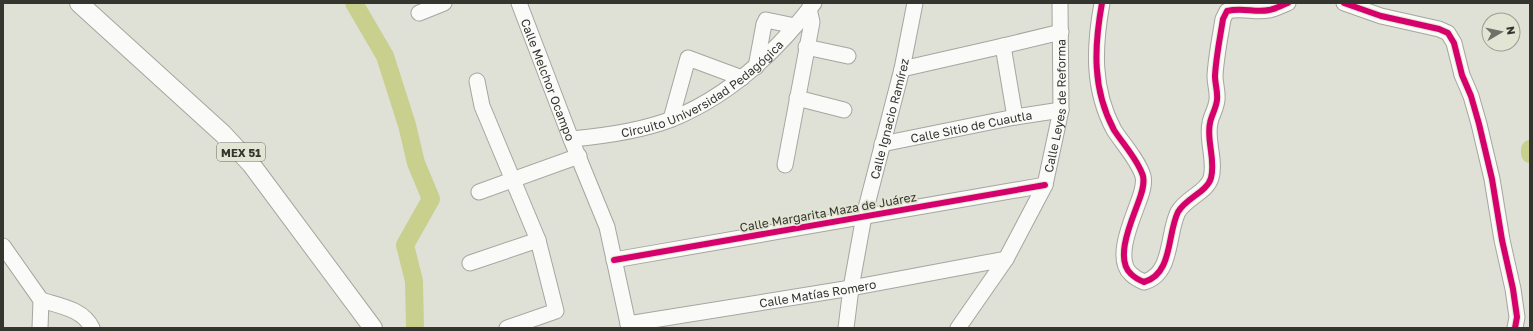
<svg xmlns="http://www.w3.org/2000/svg" width="1533" height="331" font-family="'Golos Text',sans-serif">
	<style>
		.lines { fill: none; stroke-linecap: round; stroke-linejoin: round }
		.river { stroke: #c9d08e; stroke-width: 18 }
		.minor-casing { stroke: #a5a69f; stroke-width: 17 }
		.major-casing { stroke: #a5a69f; stroke-width: 20 }
		.minor { stroke: #fafaf9; stroke-width: 15 }
		.major { stroke: #fafaf9; stroke-width: 18 }
		.cycleway-casing { stroke: #e2e5d3; stroke-width: 8 }
		.cycleway { stroke: #d6006c; stroke-width: 6 }
		.labels { text-anchor: middle; dominant-baseline: central; stroke-width: 3.5; stroke-linejoin: round; paint-order: stroke }
		.shield { fill: #e2e5d3; stroke: #686a60; stroke-width: 1 }
		.shield-label { font-size: 11px; font-weight: bold; fill: #34352e }
		.street-label { font-size: 12px; fill: #34352e; stroke: #e2e5d3 }
	</style>
	<rect width="100%" height="100%" fill="#dfe1d7"/>
	<g class="lines">
		<g class="river">
			<path d="M 354,3 L 385,56 L 407,125 L 416,163 L 431,199 L 405,245 L 414,281 L 415,328"/>
			<path d="M 1530,149 L 1530,154"/>
		</g>
		<g class="minor-casing">
			<g id="minor">
				<path id="s1" d="M 519,3 L 571,139 L 607,227 L 629,328"/>
				<path d="M 1102,3 C 1094,47 1092,89 1114,130 C 1123,144 1138,160 1143,176 C 1145,185 1141,195 1138,203 C 1132,220 1114,259 1131,274 C 1135,278 1139,280 1144,282 C 1173,274 1167,234 1178,212 C 1186,198 1207,192 1211,178 C 1216,160 1206,140 1210,123 C 1211,116 1216,109 1217,100 C 1218,92 1215,84 1215,76 C 1216,57 1220,38 1223,19 L 1227,11 C 1243,7 1255,13 1269,10 C 1276,9 1282,5 1288,3"/>
				<path d="M 1344,3 L 1381,16 L 1439,29 L 1448,33 L 1454,43 L 1462,75 L 1471,96 L 1479,124 L 1492,179 L 1502,240 L 1513,289 L 1517,317 L 1515,328"/>
				<path d="M 419,13 L 444,3"/>
				<path d="M 1003,46 L 1015,117"/>
				<path d="M 806,47 L 848,56"/>
				<path d="M 756,67 L 764,24 L 766,20 L 795,26"/>
				<path d="M 902,69 L 1003,46 L 1061,32"/>
				<path d="M 477,81 L 482,106 L 538,240 L 556,311 L 507,328"/>
				<path d="M 797,98 L 844,110"/>
				<path d="M 671,119 L 688,58 L 742,78"/>
				<path id="s2" d="M 571,139 C 605,136 641,131 672,119 C 729,96 777,51 814,3"/>
				<path id="s3" d="M 882,144 L 1015,117 L 1061,110"/>
				<path d="M 785,165 L 812,22 L 809,9"/>
				<path d="M 479,192 L 579,156"/>
				<path d="M 3,246 L 41,300 L 40,328"/>
				<path d="M 614,260 L 1045,185"/>
				<path d="M 470,263 L 538,240"/>
				<path d="M 41,300 C 60,306 83,309 92,328"/>
				<path id="s4" d="M 628,324 L 851,288 L 1006,259"/>
				<path id="s5" d="M 846,328 L 851,288 L 864,216 L 902,69 L 915,3"/>
				<path id="s6" d="M 958,328 L 1006,259 L 1045,185 L 1061,110 L 1060,3"/>
			</g>
		</g>
		<g class="major-casing">
			<path id="major" d="M 79,3 L 223,134 L 251,164 L 373,328"/>
		</g>
		<use href="#minor" class="minor"/>
		<use href="#major" class="major"/>
		<g class="cycleway-casing">
			<g id="cycleway">
				<path d="M 1102,3 C 1094,47 1092,89 1114,130 C 1123,144 1138,160 1143,176 C 1145,185 1141,195 1138,203 C 1132,220 1114,259 1131,274 C 1135,278 1139,280 1144,282 C 1173,274 1167,234 1178,212 C 1186,198 1207,192 1211,178 C 1216,160 1206,140 1210,123 C 1211,116 1216,109 1217,100 C 1218,92 1215,84 1215,76 C 1216,57 1220,38 1223,19 L 1227,11 C 1243,7 1255,13 1269,10 C 1276,9 1282,5 1288,3"/>
				<path d="M 1344,3 L 1381,16 L 1439,29 L 1448,33 L 1454,43 L 1462,75 L 1471,96 L 1479,124 L 1492,179 L 1502,240 L 1513,289 L 1517,317 L 1515,328"/>
				<path d="M 614,260 L 1045,185"/>
			</g>
		</g>
		<use href="#cycleway" class="cycleway"/>
	</g>
	<g class="labels">
		<rect class="shield" x="217" y="143" width="48" height="18" rx="3"/>
		<g class="shield-label">
			<text x="241" y="152">MEX 51</text>
		</g>
		<g class="street-label">
			<text stroke="none"><textPath href="#s1" startOffset="82">Calle Melchor Ocampo</textPath></text>
			<text stroke="none"><textPath href="#s2" startOffset="144">Circuito Universidad Pedagógica</textPath></text>
			<text stroke="none"><textPath href="#s6" startOffset="248">Calle Leyes de Reforma</textPath></text>
			<text stroke="none"><textPath href="#s5" startOffset="214">Calle Ignacio Ramírez</textPath></text>
			<text stroke="none"><textPath href="#s3" startOffset="91">Calle Sitio de Cuautla</textPath></text>
			<text transform="translate(828 212) rotate(-10)">Calle Margarita Maza de Juárez</text>
			<text stroke="none"><textPath href="#s4" startOffset="192">Calle Matías Romero</textPath></text>
		</g>
	</g>
	<rect width="1533" height="331" fill="none" stroke="#34352e" stroke-width="8"/>
	<g transform="translate(1501 32) rotate(81)"><circle r="19" fill="#e2e5d3" stroke="#9c9f91"/>
	<path d="M0-3L7 15L0 10L-7 15Z" fill="#707169"/>
	<text y="-6" font-size="11" font-weight="bold" text-anchor="middle" fill="#34352e">N</text>
	</g>
</svg>
